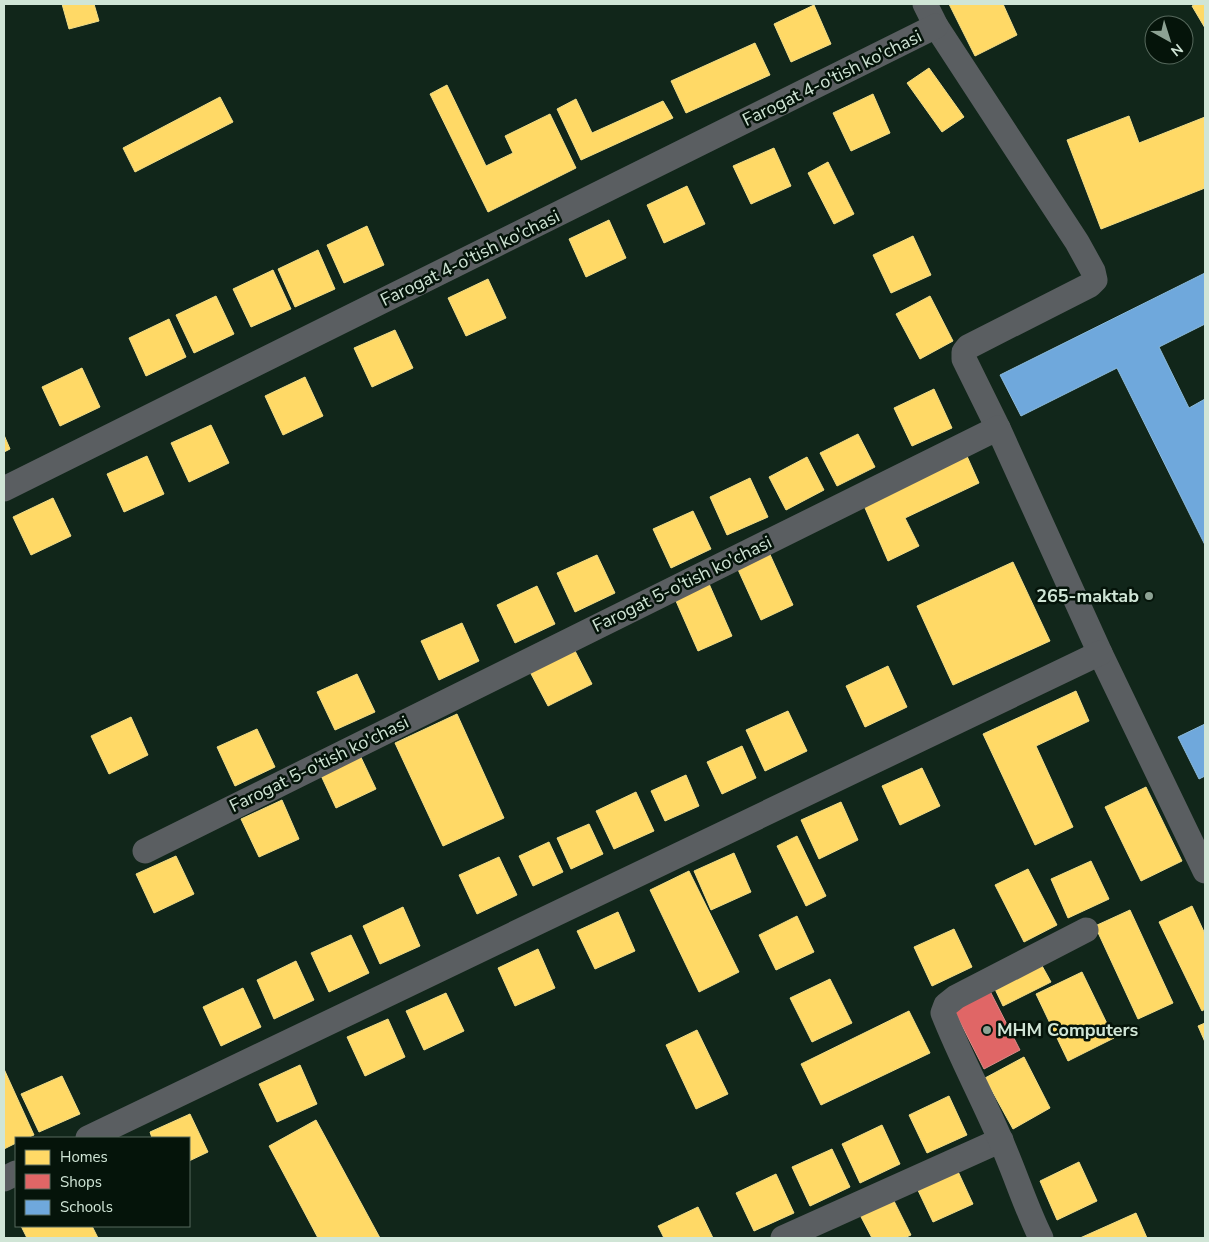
<svg xmlns="http://www.w3.org/2000/svg" width="1209" height="1242" font-family="'Nunito Sans',sans-serif">
	<style>
		.homes { fill: #ffd966; stroke: #f1dd88 }
		.shops { fill: #e06666; stroke: #db8c88 }
		.schools { fill: #6fa8dc; stroke: #8cbada }
		.lines { fill: none; stroke-linecap: round; stroke-linejoin: round }
		.minor { stroke: #5a5e61; stroke-width: 25 }
		.poi-dot { fill: #8da294; stroke: #05140a; stroke-width: 2 }
		.labels { text-anchor: middle; dominant-baseline: central; stroke-width: 5; stroke-linejoin: round; paint-order: stroke }
		.street-label { font-size: 18px; fill: #d0e5d6; stroke: #05140a }
		.poi-label { font-size: 18px; font-weight: bold; fill: #d0e5d6; stroke: #05140a; text-anchor: end }
	</style>
	<rect width="100%" height="100%" fill="#11261a"/>
	<g class="homes">
		<path d="M 62,4 L 94,4 L 99,21 L 69,29 Z"/>
		<path d="M 949,4 L 1003,4 L 1017,35 L 975,56 Z"/>
		<path d="M 1196,4 L 1205,4 L 1205,28 L 1192,6 Z"/>
		<path d="M 814,5 L 831,44 L 791,62 L 774,24 Z"/>
		<path d="M 755,43 L 770,75 L 686,113 L 671,81 Z"/>
		<path d="M 929,68 L 964,117 L 942,132 L 907,83 Z"/>
		<path d="M 447,85 L 486,166 L 513,153 L 505,136 L 550,114 L 576,168 L 488,212 L 430,94 Z"/>
		<path d="M 873,94 L 890,133 L 851,151 L 833,113 Z"/>
		<path d="M 220,97 L 233,122 L 135,172 L 123,148 Z"/>
		<path d="M 576,99 L 592,133 L 663,101 L 673,118 L 581,160 L 557,109 Z"/>
		<path d="M 1129,116 L 1139,143 L 1205,117 L 1205,188 L 1101,229 L 1067,140 Z"/>
		<path d="M 774,148 L 791,186 L 751,204 L 733,166 Z"/>
		<path d="M 828,162 L 854,214 L 834,224 L 808,173 Z"/>
		<path d="M 687,186 L 705,224 L 664,243 L 647,205 Z"/>
		<path d="M 609,220 L 626,258 L 586,277 L 569,239 Z"/>
		<path d="M 367,226 L 384,265 L 344,283 L 327,245 Z"/>
		<path d="M 913,236 L 931,275 L 891,293 L 873,255 Z"/>
		<path d="M 318,250 L 335,289 L 295,307 L 278,269 Z"/>
		<path d="M 273,270 L 291,309 L 251,327 L 233,289 Z"/>
		<path d="M 488,279 L 506,318 L 466,336 L 448,298 Z"/>
		<path d="M 216,296 L 234,334 L 194,353 L 176,315 Z"/>
		<path d="M 930,296 L 953,341 L 920,359 L 896,314 Z"/>
		<path d="M 169,319 L 186,357 L 146,376 L 129,338 Z"/>
		<path d="M 395,330 L 413,368 L 372,387 L 354,348 Z"/>
		<path d="M 82,368 L 100,407 L 60,426 L 42,387 Z"/>
		<path d="M 305,377 L 323,416 L 283,435 L 265,396 Z"/>
		<path d="M 934,389 L 952,428 L 912,446 L 894,408 Z"/>
		<path d="M 211,425 L 229,463 L 189,482 L 171,443 Z"/>
		<path d="M 858,434 L 875,467 L 837,486 L 820,453 Z"/>
		<path d="M 4,435 L 10,449 L 4,452 Z"/>
		<path d="M 966,454 L 979,483 L 905,518 L 919,546 L 888,561 L 862,501 Z"/>
		<path d="M 147,456 L 164,494 L 124,512 L 107,474 Z"/>
		<path d="M 807,457 L 824,490 L 786,510 L 769,477 Z"/>
		<path d="M 750,478 L 768,517 L 727,535 L 710,497 Z"/>
		<path d="M 53,498 L 71,536 L 31,555 L 13,517 Z"/>
		<path d="M 693,511 L 711,549 L 671,568 L 653,529 Z"/>
		<path d="M 767,548 L 793,605 L 761,620 L 735,563 Z"/>
		<path d="M 597,555 L 615,593 L 575,612 L 557,573 Z"/>
		<path d="M 1013,562 L 1050,641 L 953,685 L 917,606 Z"/>
		<path d="M 706,577 L 732,636 L 698,651 L 672,592 Z"/>
		<path d="M 537,586 L 555,624 L 515,643 L 497,605 Z"/>
		<path d="M 462,623 L 479,661 L 439,680 L 421,641 Z"/>
		<path d="M 573,647 L 592,684 L 548,706 L 529,670 Z"/>
		<path d="M 888,666 L 907,707 L 865,727 L 846,686 Z"/>
		<path d="M 357,674 L 375,712 L 335,730 L 317,692 Z"/>
		<path d="M 1076,691 L 1089,721 L 1036,746 L 1073,827 L 1035,845 L 983,734 Z"/>
		<path d="M 788,711 L 807,751 L 765,771 L 746,730 Z"/>
		<path d="M 457,714 L 504,818 L 443,846 L 395,743 Z"/>
		<path d="M 131,717 L 148,755 L 109,774 L 91,736 Z"/>
		<path d="M 257,729 L 275,767 L 235,786 L 217,747 Z"/>
		<path d="M 742,746 L 756,778 L 722,794 L 707,762 Z"/>
		<path d="M 358,751 L 376,789 L 336,808 L 318,769 Z"/>
		<path d="M 922,768 L 940,806 L 900,825 L 882,786 Z"/>
		<path d="M 686,775 L 699,806 L 665,821 L 651,791 Z"/>
		<path d="M 1146,787 L 1182,861 L 1141,881 L 1105,807 Z"/>
		<path d="M 636,792 L 654,831 L 614,849 L 596,811 Z"/>
		<path d="M 282,800 L 299,839 L 259,857 L 241,819 Z"/>
		<path d="M 841,802 L 858,840 L 819,859 L 801,820 Z"/>
		<path d="M 589,824 L 603,854 L 571,869 L 557,838 Z"/>
		<path d="M 797,836 L 826,896 L 806,906 L 777,846 Z"/>
		<path d="M 549,842 L 563,872 L 533,886 L 519,856 Z"/>
		<path d="M 734,853 L 751,892 L 711,910 L 694,871 Z"/>
		<path d="M 176,856 L 194,894 L 154,913 L 136,874 Z"/>
		<path d="M 499,857 L 517,895 L 477,914 L 459,875 Z"/>
		<path d="M 1091,861 L 1109,899 L 1068,918 L 1051,879 Z"/>
		<path d="M 1028,869 L 1057,925 L 1024,942 L 995,885 Z"/>
		<path d="M 689,871 L 739,972 L 699,992 L 650,890 Z"/>
		<path d="M 1192,906 L 1205,934 L 1205,1009 L 1202,1011 L 1159,922 Z"/>
		<path d="M 403,907 L 420,946 L 380,964 L 363,926 Z"/>
		<path d="M 1130,910 L 1173,1003 L 1138,1019 L 1095,926 Z"/>
		<path d="M 618,912 L 635,951 L 595,969 L 577,931 Z"/>
		<path d="M 797,916 L 814,952 L 776,970 L 759,935 Z"/>
		<path d="M 954,929 L 972,967 L 932,986 L 914,947 Z"/>
		<path d="M 351,935 L 369,973 L 329,992 L 311,953 Z"/>
		<path d="M 538,949 L 555,988 L 515,1006 L 498,968 Z"/>
		<path d="M 296,961 L 314,1000 L 274,1019 L 257,980 Z"/>
		<path d="M 1041,964 L 1051,982 L 1003,1006 L 994,987 Z"/>
		<path d="M 1082,972 L 1114,1038 L 1068,1061 L 1036,994 Z"/>
		<path d="M 830,979 L 852,1023 L 812,1042 L 790,998 Z"/>
		<path d="M 243,988 L 261,1027 L 221,1046 L 203,1007 Z"/>
		<path d="M 446,993 L 464,1031 L 424,1050 L 406,1011 Z"/>
		<path d="M 909,1011 L 930,1053 L 821,1105 L 801,1064 Z"/>
		<path d="M 388,1019 L 405,1057 L 365,1076 L 347,1037 Z"/>
		<path d="M 1205,1023 L 1205,1042 L 1198,1026 Z"/>
		<path d="M 697,1030 L 728,1094 L 696,1109 L 666,1045 Z"/>
		<path d="M 1024,1057 L 1050,1108 L 1013,1129 L 985,1078 Z"/>
		<path d="M 300,1065 L 317,1104 L 277,1122 L 259,1084 Z"/>
		<path d="M 4,1069 L 34,1135 L 27,1138 L 16,1138 L 16,1143 L 4,1149 Z"/>
		<path d="M 62,1076 L 80,1114 L 39,1132 L 21,1094 Z"/>
		<path d="M 949,1096 L 967,1135 L 927,1153 L 909,1115 Z"/>
		<path d="M 190,1114 L 208,1152 L 189,1161 L 189,1138 L 152,1138 L 150,1132 Z"/>
		<path d="M 316,1120 L 380,1238 L 318,1238 L 269,1146 Z"/>
		<path d="M 882,1125 L 900,1164 L 860,1183 L 842,1144 Z"/>
		<path d="M 832,1149 L 850,1187 L 810,1206 L 792,1167 Z"/>
		<path d="M 1079,1162 L 1097,1201 L 1057,1220 L 1040,1181 Z"/>
		<path d="M 955,1165 L 973,1204 L 933,1222 L 915,1184 Z"/>
		<path d="M 776,1174 L 794,1213 L 754,1231 L 736,1193 Z"/>
		<path d="M 892,1197 L 911,1235 L 904,1238 L 872,1238 L 859,1213 Z"/>
		<path d="M 698,1207 L 713,1238 L 664,1238 L 658,1226 Z"/>
		<path d="M 1136,1213 L 1147,1238 L 1080,1238 Z"/>
		<path d="M 21,1226 L 92,1226 L 98,1238 L 27,1238 Z"/>
	</g>
	<path class="shops" d="M 990,991 L 1020,1050 L 984,1069 L 954,1010 Z"/>
	<g class="schools">
		<path d="M 1205,273 L 1205,324 L 1159,347 L 1189,408 L 1205,399 L 1205,545 L 1117,368 L 1021,416 L 1000,375 Z"/>
		<path d="M 1205,724 L 1205,776 L 1199,779 L 1178,737 Z"/>
	</g>
	<g class="lines">
		<g class="minor">
			<path d="M 925,4 L 936,26 L 1077,242 L 1093,271 L 1095,280 L 1090,285 L 968,347 L 964,352 L 964,359 L 998,428"/>
			<path d="M 4,489 L 936,26"/>
			<path d="M 145,851 L 998,428 L 1100,653 L 1205,871"/>
			<path d="M 88,1138 L 1100,653"/>
			<path d="M 4,1179 L 16,1173"/>
			<path d="M 783,1238 L 1001,1140"/>
			<path d="M 1041,1238 C 1025,1206 1015,1172 1000,1139 C 982,1097 960,1056 943,1013 L 946,1005 L 956,997 L 1086,930"/>
		</g>
	</g>
	<g class="poi-dot">
		<circle cx="1149" cy="596" r="5"/>
		<circle cx="987" cy="1030" r="5"/>
	</g>
	<g class="labels">
		<g class="street-label">
			<text transform="translate(832 78) rotate(-26)">Farogat 4-o'tish ko'chasi</text>
			<text transform="translate(470 258) rotate(-26)">Farogat 4-o'tish ko'chasi</text>
			<text transform="translate(682 584) rotate(-26)">Farogat 5-o'tish ko'chasi</text>
			<text transform="translate(319 764) rotate(-26)">Farogat 5-o'tish ko'chasi</text>
		</g>
		<g class="poi-label">
			<text x="1139" y="596">265-maktab</text>
			<text x="997" y="1030" text-anchor="start">MHM Computers</text>
		</g>
	</g>
	<rect width="1209" height="1242" fill="none" stroke="#d0e5d6" stroke-width="10"/>
	<rect x="15" y="1137" width="175" height="90" fill="#05140a" stroke="#56685c"/>
	<rect x="25" y="1150" width="25" height="15" fill="#ffd966" stroke="#56685c"/>
	<text x="60" y="1162" font-size="15" fill="#d0e5d6">Homes</text>
	<rect x="25" y="1174" width="25" height="15" fill="#e06666" stroke="#56685c"/>
	<text x="60" y="1187" font-size="15" fill="#d0e5d6">Shops</text>
	<rect x="25" y="1200" width="25" height="15" fill="#6fa8dc" stroke="#56685c"/>
	<text x="60" y="1212" font-size="15" fill="#d0e5d6">Schools</text>
	<g transform="translate(1169 40) rotate(141)"><circle r="24" fill="#05140a" stroke="#56685c"/>
	<path d="M0-4L9 19L0 12L-9 19Z" fill="#8da294"/>
	<text y="-8" font-size="14" font-weight="bold" text-anchor="middle" fill="#d0e5d6">N</text>
	</g>
</svg>
